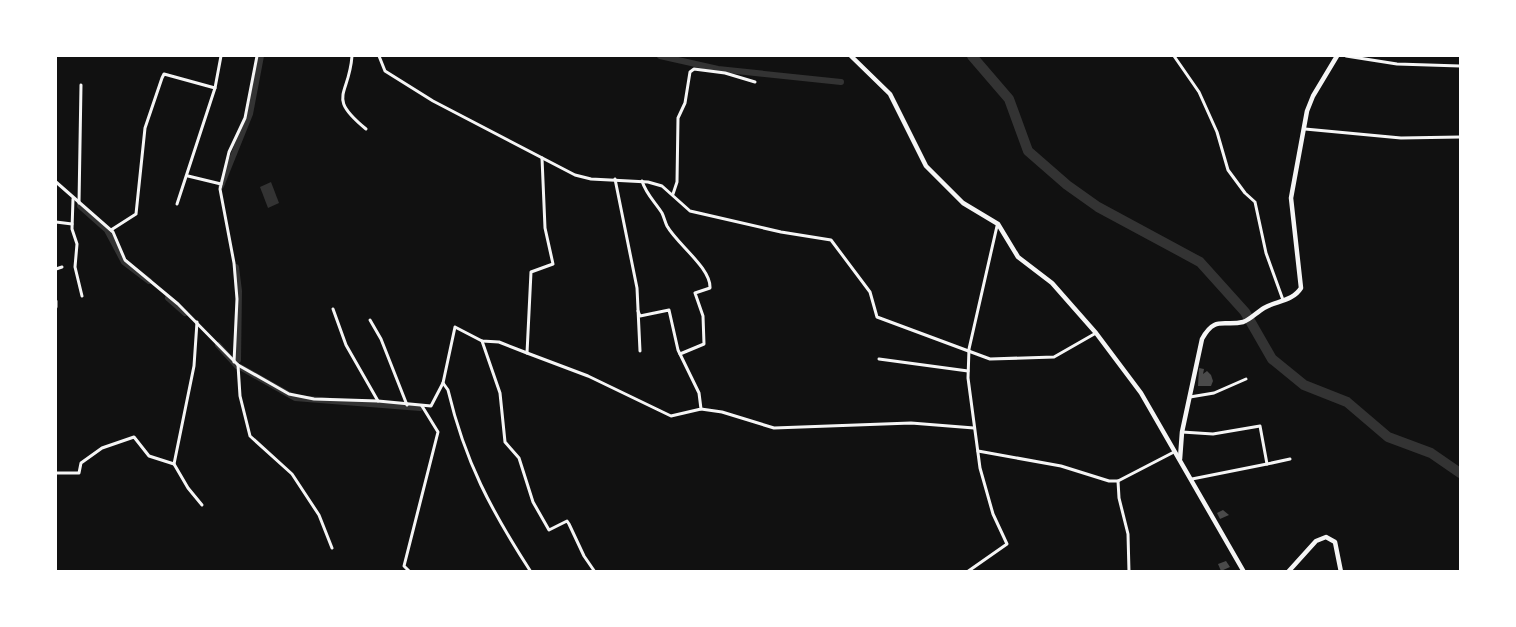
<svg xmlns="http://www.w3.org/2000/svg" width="1516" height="627" font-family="Rubik,sans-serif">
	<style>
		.water { fill: #333 }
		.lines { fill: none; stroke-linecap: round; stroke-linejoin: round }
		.canal { stroke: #333; stroke-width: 6 }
		.river { stroke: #333; stroke-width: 10 }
		.building { fill: #4a4a4a }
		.minor { stroke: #f5f5f5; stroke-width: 3 }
		.secondary { stroke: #f5f5f5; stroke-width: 4.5 }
	</style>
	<rect width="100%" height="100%" fill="#111"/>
	<path class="water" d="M 271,182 L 279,203 L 268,208 L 260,187 Z"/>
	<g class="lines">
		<g class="canal">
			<path d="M 660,56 L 718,69 L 841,82"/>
			<path d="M 221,186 L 250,114 L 261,56"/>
			<path d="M 80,206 L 107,230 L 124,262 L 149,281"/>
			<path d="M 236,267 L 239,291 L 238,360"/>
			<path d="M 168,298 L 185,313"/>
			<path d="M 218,345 L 237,366"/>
			<path d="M 240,367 L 295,398 L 420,408"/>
		</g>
		<path class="river" d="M 972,56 L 1009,99 L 1028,151 L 1067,185 L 1098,207 L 1200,262 L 1245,312 L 1272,359 L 1304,385 L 1347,402 L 1388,437 L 1431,453 L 1460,473"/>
	</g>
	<g class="building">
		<path d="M 1199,368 L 1204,369 L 1203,374 L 1207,371 L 1211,375 L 1213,381 L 1211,386 L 1198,386 Z"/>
		<path d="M 1223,510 L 1229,515 L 1220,519 L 1217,513 Z"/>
		<path d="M 1226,561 L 1230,567 L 1221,571 L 1218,564 Z"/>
	</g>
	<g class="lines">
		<g class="minor">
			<path d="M 352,56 C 349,97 326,96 366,129"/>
			<path d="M 379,56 L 385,71 L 433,101 L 575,175 L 591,179 L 648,182 L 662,186 L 690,211 L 781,232 L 831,240 L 870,292 L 877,317 L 990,359 L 1054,357 L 1096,333"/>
			<path d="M 1174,56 L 1199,92 L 1217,132 L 1228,170 L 1245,193 L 1255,202 L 1266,253 L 1283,300"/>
			<path d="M 1346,56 L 1397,64 L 1460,66"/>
			<path d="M 1305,129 L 1401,138 L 1460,137"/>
			<path d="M 188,176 L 221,184"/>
			<path d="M 615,179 L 637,288 L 640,351"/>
			<path d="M 642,181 C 646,194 655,202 662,213 C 664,217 665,222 667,226 C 677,244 711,268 710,288 L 695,293 L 703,316 L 704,344 L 680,354"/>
			<path d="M 56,182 L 113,232 L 125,260 L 178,304 L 238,365 L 289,394 L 314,399 L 378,401 L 431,406 L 443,383 L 455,327 L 482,341 L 499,342 L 527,353 L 531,272 L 553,264 L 545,228 L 542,158"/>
			<path d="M 673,194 L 677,182 L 678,118 L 685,103 L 690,72 L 694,69 L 725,73 L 755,82"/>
			<path d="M 73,199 L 72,229 L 77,244 L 75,267 L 82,296"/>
			<path d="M 79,203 L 81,85"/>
			<path d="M 177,204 L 215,88 L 221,56"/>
			<path d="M 56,222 L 72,224"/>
			<path d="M 111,230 L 136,214 L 145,128 L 162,78 L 164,74 L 215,88"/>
			<path d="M 56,269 L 62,267"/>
			<path d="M 56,301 L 56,307"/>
			<path d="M 333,309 L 346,345 L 378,401"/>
			<path d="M 370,320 L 381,339 L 407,405"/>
			<path d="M 482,341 L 500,393 L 505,442 L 519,458 L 533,502 L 549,530 L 567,521 L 569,524 L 584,556 L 595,572"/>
			<path d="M 527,353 L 588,376 L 671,416 L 701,409 L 699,393 L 678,350 L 669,310 L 640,316 L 638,311"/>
			<path d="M 879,359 L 968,371"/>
			<path d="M 234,362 L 237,299 L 234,263 L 220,189 L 229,152 L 245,118 L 257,56"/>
			<path d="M 238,365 L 240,396 L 250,436 L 292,474 L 319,515 L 332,548"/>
			<path d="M 443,383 L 448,390 C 465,462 491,510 531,572"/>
			<path d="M 1190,397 L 1214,393 L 1246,379"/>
			<path d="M 701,409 L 722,412 L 774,428 L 911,423 L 974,428"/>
			<path d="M 1182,432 L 1213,434 L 1260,426 L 1267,464 L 1290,459"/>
			<path d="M 978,451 L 1061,466 L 1109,481 L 1118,481 L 1174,452"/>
			<path d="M 174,464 L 188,488 L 202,505"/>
			<path d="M 56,473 L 79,473 L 81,463 L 102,448 L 134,437 L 149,456 L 174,464 L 194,366 L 197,322"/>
			<path d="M 1192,479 L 1267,464"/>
			<path d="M 1118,481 L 1119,498 L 1128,534 L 1129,572"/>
			<path d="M 410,572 L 404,566 L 438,432 L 422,406"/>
			<path d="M 967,572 L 1007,544 L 993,514 L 980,468 L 968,378 L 969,349 L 997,226"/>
		</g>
		<g class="secondary">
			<path d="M 851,56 L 890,94 L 926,166 L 963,203 L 998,224 L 1018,257 L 1052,283 L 1096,333 L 1141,393 L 1244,572"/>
			<path d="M 1180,459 L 1182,432 L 1202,339 C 1215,315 1224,327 1243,322 C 1250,320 1257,312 1264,308 C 1276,301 1293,301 1301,288 L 1291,198 L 1307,111 L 1313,96 L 1337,56"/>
			<path d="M 1288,572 L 1316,541 L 1326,537 L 1335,542 L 1341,572"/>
		</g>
	</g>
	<rect width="1516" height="627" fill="none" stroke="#ffffff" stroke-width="114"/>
</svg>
